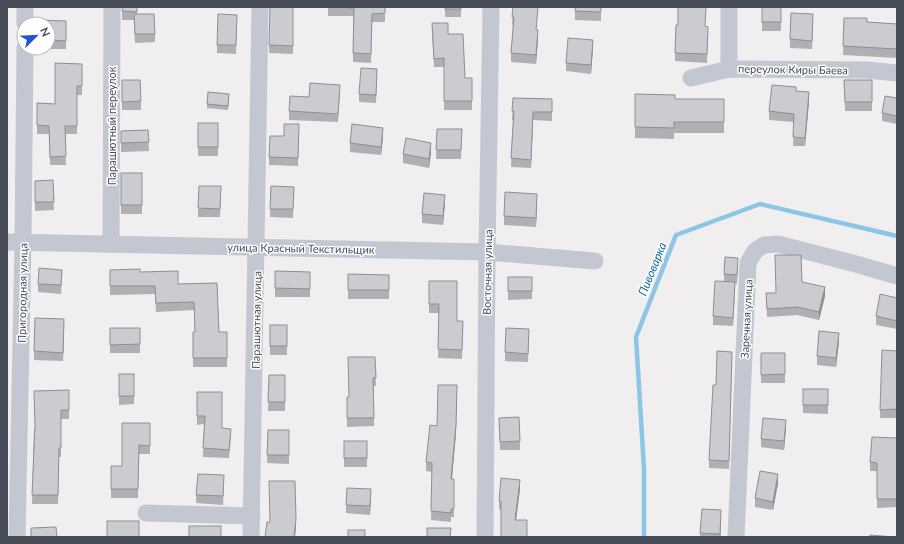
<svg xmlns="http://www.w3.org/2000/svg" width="904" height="544" font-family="Lato,sans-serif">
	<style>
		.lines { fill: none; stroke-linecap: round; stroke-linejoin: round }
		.stream { stroke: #8dc5e7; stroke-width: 4.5 }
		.minor { stroke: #c2c7d2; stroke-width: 17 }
		.wall { fill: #afafb5 }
		.shaded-wall { fill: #8e8f93 }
		.building { fill: #cbccd2; stroke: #8e8f93 }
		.labels { text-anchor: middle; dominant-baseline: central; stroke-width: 3; stroke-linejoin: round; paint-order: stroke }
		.street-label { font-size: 11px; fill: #474e5a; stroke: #fff }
		.water-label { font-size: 12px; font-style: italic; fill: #136ba1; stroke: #fff }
	</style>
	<rect width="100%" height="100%" fill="#f0eeee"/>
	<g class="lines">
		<path class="stream" d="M 644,537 L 644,469 L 636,337 L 676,235 L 760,204 L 897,236"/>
		<g class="minor">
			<path d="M 25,24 L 25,7"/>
			<path d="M 729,69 L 729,7"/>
			<path d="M 691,78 L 729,69 L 866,70 L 897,73"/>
			<path d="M 7,242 L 487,252 L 595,261"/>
			<path d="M 111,244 L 112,7"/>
			<path d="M 146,513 L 252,516"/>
			<path d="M 17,537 L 23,243 L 25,48"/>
			<path d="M 251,537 L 260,7"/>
			<path d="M 485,537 L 487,252 L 491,7"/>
			<path d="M 736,537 L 748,263 L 755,251 L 764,245 L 778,244 L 856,264 L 897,276"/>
		</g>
	</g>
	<g class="wall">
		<path d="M 122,7 L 137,7 L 137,14 L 155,34 L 155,42 L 135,43 L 134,20 L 122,20 Z"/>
		<path d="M 270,7 L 293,7 L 293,54 L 269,53 Z"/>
		<path d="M 328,7 L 385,7 L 385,22 L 372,22 L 371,63 L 353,62 L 353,16 L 328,16 Z"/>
		<rect x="445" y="7" width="16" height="10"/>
		<path d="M 513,7 L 538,7 L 536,30 L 538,39 L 536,64 L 511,62 L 511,53 L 513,25 L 512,25 Z"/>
		<path d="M 575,7 L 601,7 L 601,21 L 575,20 Z"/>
		<rect x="762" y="7" width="19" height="24"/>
		<path d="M 844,18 L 867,22 L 897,24 L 897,58 L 843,55 Z"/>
		<path d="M 66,21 L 66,49 L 38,49 L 38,48 L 48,48 L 48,24 Z"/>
		<path d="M 237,23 L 236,54 L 217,53 L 217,45 Z"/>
		<path d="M 813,23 L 812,49 L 790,48 L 790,39 Z"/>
		<path d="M 706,26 L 708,35 L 707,63 L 675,61 L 675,53 Z"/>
		<path d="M 432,32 L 448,34 L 465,78 L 472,78 L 472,110 L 444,110 L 444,67 L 434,67 Z"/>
		<path d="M 593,48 L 591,74 L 566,71 L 566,63 Z"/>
		<path d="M 82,64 L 82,95 L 77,95 L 77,134 L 65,134 L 66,165 L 50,165 L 49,134 L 37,134 L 37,103 L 55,104 Z"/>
		<path d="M 377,77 L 376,103 L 359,102 L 359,94 Z"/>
		<path d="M 844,80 L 872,80 L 872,111 L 845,111 Z"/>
		<path d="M 340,93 L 338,122 L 289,120 L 289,111 L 309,97 Z"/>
		<path d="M 635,94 L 675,99 L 724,99 L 724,133 L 674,133 L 674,139 L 635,138 Z"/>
		<path d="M 229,98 L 228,110 L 207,108 L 207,104 Z"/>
		<path d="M 513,98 L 552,99 L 552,121 L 533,120 L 531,168 L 511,167 L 513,120 L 512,120 Z"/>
		<path d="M 897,98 L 897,124 L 882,121 L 882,113 Z"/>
		<path d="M 141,101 L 141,110 L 122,110 L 122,102 Z"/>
		<path d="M 809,101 L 805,146 L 793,146 L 794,122 L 769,120 L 769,111 Z"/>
		<rect x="198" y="123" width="20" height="33"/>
		<path d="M 437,129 L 462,129 L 461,159 L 436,159 Z"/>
		<path d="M 148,130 L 149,151 L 121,152 L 121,131 Z"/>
		<path d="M 299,133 L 298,166 L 269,165 L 269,157 L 284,136 Z"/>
		<path d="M 383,137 L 381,155 L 350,152 L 350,143 Z"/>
		<path d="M 431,152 L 429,168 L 403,163 L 403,154 Z"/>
		<rect x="121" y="173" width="21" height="41"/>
		<path d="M 53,180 L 54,210 L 35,211 L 35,181 Z"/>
		<path d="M 271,186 L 294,187 L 293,218 L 270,217 Z"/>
		<path d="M 221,195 L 220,217 L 198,217 L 198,208 Z"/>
		<path d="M 445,203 L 443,225 L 422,223 L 422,214 Z"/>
		<path d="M 537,203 L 536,227 L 504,225 L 504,216 Z"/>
		<path d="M 738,267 L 737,284 L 735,283 L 733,326 L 713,325 L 713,316 L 724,281 L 724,274 Z"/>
		<path d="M 110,270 L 140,272 L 178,284 L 217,283 L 219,332 L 227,332 L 227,367 L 193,367 L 193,332 L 195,332 L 194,310 L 156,312 L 155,294 L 110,295 Z"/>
		<path d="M 275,271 L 310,272 L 310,297 L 275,297 Z"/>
		<path d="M 348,274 L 389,275 L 389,299 L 348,299 Z"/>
		<path d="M 508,277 L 532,277 L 532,299 L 508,300 Z"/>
		<path d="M 62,278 L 61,294 L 38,292 L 38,284 Z"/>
		<path d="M 429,281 L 457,321 L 463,321 L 462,359 L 438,358 L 439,313 L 429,313 Z"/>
		<path d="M 802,282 L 825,296 L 819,320 L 797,315 L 767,317 L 766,293 L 775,293 Z"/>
		<path d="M 897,298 L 897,329 L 876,325 L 876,316 Z"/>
		<rect x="270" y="325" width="17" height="30"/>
		<path d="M 64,328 L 63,361 L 34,360 L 34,351 Z"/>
		<rect x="110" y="328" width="30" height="25"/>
		<path d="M 529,338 L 528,362 L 505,361 L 505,352 Z"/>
		<path d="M 839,341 L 836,367 L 817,365 L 817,356 Z"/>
		<path d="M 897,351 L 897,418 L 880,418 L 880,410 Z"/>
		<rect x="761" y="353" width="24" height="30"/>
		<path d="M 375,357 L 376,386 L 374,386 L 374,426 L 347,427 L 347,397 L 349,397 Z"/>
		<path d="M 732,360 L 729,469 L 709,468 L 709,460 L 716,385 Z"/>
		<path d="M 119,374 L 134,374 L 134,404 L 119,405 Z"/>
		<path d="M 269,375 L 285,375 L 285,411 L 268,411 Z"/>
		<path d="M 803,389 L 828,389 L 828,414 L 803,413 Z"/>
		<path d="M 69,390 L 69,419 L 61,419 L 61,457 L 59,457 L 58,504 L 32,504 L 34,428 Z"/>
		<path d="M 197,392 L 222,428 L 231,437 L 229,458 L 203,457 L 204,424 L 197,425 Z"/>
		<path d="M 499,418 L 520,441 L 520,450 L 500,450 Z"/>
		<path d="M 150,423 L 150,454 L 139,454 L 138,498 L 111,498 L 111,466 L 122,466 Z"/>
		<path d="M 786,428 L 784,450 L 761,447 L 761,439 Z"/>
		<path d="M 268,430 L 289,430 L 289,464 L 267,463 Z"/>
		<path d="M 456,433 L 452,479 L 454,479 L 454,517 L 451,517 L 451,522 L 431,520 L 432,472 L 426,471 L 426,462 Z"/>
		<path d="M 897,438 L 897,507 L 877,508 L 877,471 L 870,471 L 870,462 Z"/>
		<rect x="344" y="441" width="23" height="26"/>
		<path d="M 778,483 L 773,510 L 755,507 L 755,498 Z"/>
		<path d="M 224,484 L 223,505 L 196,503 L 196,495 Z"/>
		<path d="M 520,489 L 516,520 L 527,537 L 501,510 L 499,509 L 499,501 Z"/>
		<path d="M 371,498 L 370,515 L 346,513 L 346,505 Z"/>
		<path d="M 721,519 L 721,537 L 700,537 L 700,533 Z"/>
	</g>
	<g class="shaded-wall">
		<path d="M 538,30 L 538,39 L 536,64 L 536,55 Z"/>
		<path d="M 593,40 L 593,48 L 591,74 L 591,65 Z"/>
		<path d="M 809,92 L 809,101 L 805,146 L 805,138 Z"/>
		<path d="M 533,112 L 533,120 L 531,168 L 531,160 Z"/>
		<path d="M 383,128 L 383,137 L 381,155 L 381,147 Z"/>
		<path d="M 431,143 L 431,152 L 429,168 L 429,159 Z"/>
		<path d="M 537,194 L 537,203 L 536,227 L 536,218 Z"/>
		<path d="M 445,195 L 445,203 L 443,225 L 443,216 Z"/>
		<path d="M 735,282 L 735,290 L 733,326 L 733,318 Z"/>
		<path d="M 825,287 L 825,296 L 819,320 L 819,312 Z"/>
		<path d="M 64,319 L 64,328 L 63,361 L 63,353 Z"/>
		<path d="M 839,333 L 839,341 L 836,367 L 836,358 Z"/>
		<path d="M 457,385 L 456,433 L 451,488 L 451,479 Z"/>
		<path d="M 786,420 L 786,428 L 784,450 L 784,441 Z"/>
		<path d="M 778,474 L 778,483 L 773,510 L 773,502 Z"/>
		<path d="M 520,480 L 520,489 L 515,528 L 515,520 Z"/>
		<path d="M 371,489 L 371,498 L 370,515 L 370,506 Z"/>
		<path d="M 296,519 L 296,528 L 295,537 L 294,537 Z"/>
	</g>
	<g class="building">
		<path d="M 122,7 L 137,7 L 137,12 L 122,11 Z"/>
		<path d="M 270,7 L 293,7 L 293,46 L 269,45 Z"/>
		<path d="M 328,7 L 385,7 L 385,13 L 372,14 L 371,54 L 353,53 L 354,8 Z"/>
		<rect x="445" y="7" width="16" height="2"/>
		<path d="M 513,7 L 538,7 L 536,30 L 538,30 L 536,55 L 511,53 L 514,17 L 512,17 Z"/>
		<path d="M 575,7 L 601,7 L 601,12 L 575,11 Z"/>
		<path d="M 678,7 L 706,7 L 705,26 L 708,27 L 707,54 L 675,53 L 676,25 L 678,25 Z"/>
		<rect x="762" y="7" width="19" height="15"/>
		<path d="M 791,13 L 813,14 L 812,41 L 790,39 Z"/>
		<path d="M 134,14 L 154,14 L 155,34 L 135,34 Z"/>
		<path d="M 218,14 L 237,15 L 236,45 L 217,45 Z"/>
		<path d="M 844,18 L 867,18 L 867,22 L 897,24 L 897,49 L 843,46 Z"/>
		<path d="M 39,20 L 66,21 L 66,41 L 48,40 L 48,24 L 38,24 Z"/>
		<path d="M 432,23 L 448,23 L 448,34 L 463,34 L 465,78 L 472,78 L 472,101 L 444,101 L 444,58 L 434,59 Z"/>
		<path d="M 568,38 L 593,40 L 591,65 L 566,63 Z"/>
		<path d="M 55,63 L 82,64 L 82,86 L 77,86 L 77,126 L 65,126 L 66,156 L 50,157 L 49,126 L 37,125 L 37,103 L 55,104 Z"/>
		<path d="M 361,68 L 377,69 L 376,95 L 359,94 Z"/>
		<path d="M 122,80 L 140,80 L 141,101 L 122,102 Z"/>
		<path d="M 844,80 L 872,80 L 872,102 L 845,102 Z"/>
		<path d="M 310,83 L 340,85 L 338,114 L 289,111 L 290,96 L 309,97 Z"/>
		<path d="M 772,85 L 796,87 L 796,91 L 809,92 L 805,138 L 793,137 L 794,114 L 769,111 Z"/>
		<path d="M 208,92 L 229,94 L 228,106 L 207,104 Z"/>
		<path d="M 635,94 L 675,95 L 675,99 L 724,99 L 724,122 L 674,122 L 674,128 L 635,127 Z"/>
		<path d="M 885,96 L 897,98 L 897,116 L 882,113 Z"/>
		<path d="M 513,98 L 552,99 L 552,112 L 533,112 L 531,160 L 511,158 L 514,111 L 512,111 Z"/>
		<rect x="198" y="123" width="20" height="24"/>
		<path d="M 284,124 L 299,124 L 298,158 L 269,157 L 270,136 L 284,136 Z"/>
		<path d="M 352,124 L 383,128 L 381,147 L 350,143 Z"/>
		<path d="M 437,129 L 462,129 L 461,150 L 436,150 Z"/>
		<path d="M 148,130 L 149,142 L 121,143 L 121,131 Z"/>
		<path d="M 406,138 L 431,143 L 429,159 L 403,154 Z"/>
		<rect x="121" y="173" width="21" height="32"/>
		<path d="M 53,180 L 54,202 L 35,202 L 35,181 Z"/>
		<path d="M 199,186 L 221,186 L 220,209 L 198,208 Z"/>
		<path d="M 271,186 L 294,187 L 293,209 L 270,209 Z"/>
		<path d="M 505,192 L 537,194 L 536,218 L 504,216 Z"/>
		<path d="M 424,193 L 445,195 L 443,216 L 422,214 Z"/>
		<path d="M 775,255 L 801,255 L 802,282 L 825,287 L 819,312 L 797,307 L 767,309 L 766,293 L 776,293 Z"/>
		<path d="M 725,257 L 738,258 L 737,275 L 724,274 Z"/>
		<path d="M 39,268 L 62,270 L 61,285 L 38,284 Z"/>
		<path d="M 140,269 L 140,272 L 178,271 L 178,284 L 217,283 L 219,332 L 227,332 L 227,358 L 193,358 L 193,332 L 195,332 L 194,302 L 156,303 L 155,286 L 110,286 L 110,270 Z"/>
		<path d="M 275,271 L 310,272 L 310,289 L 275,288 Z"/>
		<path d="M 348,274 L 389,275 L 389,290 L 348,290 Z"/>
		<rect x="508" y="277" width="24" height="14"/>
		<path d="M 429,281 L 457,281 L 457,321 L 463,321 L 462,350 L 438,349 L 439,304 L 429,304 Z"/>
		<path d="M 715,281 L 735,282 L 733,318 L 713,316 Z"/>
		<path d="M 880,294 L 897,298 L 897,321 L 876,316 Z"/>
		<path d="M 35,318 L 64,319 L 63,353 L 34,351 Z"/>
		<rect x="270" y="325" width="17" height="21"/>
		<path d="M 110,328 L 140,328 L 140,344 L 110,345 Z"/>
		<path d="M 506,328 L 529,329 L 528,354 L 505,352 Z"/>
		<path d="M 819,331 L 839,333 L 836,358 L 817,356 Z"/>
		<path d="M 882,350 L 897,351 L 897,409 L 880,410 Z"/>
		<path d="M 717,351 L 732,352 L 729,461 L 709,460 L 713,385 L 716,385 Z"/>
		<path d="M 761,353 L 785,353 L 785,374 L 761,375 Z"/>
		<path d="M 348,357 L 375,357 L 376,378 L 373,378 L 374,418 L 347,418 L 347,397 L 349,397 Z"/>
		<rect x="119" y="374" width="15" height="22"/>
		<path d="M 269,375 L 285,375 L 285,402 L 268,402 Z"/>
		<path d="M 438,385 L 457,385 L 456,425 L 451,479 L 454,479 L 454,509 L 451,509 L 451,513 L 431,511 L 432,463 L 426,462 L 430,425 L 437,426 Z"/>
		<rect x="803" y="389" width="25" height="16"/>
		<path d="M 69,390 L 69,410 L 61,410 L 61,448 L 59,448 L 58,495 L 32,495 L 35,425 L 34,391 Z"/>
		<path d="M 197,392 L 222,392 L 222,428 L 231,429 L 229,450 L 203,448 L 205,416 L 197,416 Z"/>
		<path d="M 519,417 L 520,441 L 500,442 L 499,418 Z"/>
		<path d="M 763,418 L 786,420 L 784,441 L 761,439 Z"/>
		<path d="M 122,423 L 150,423 L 150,446 L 139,445 L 138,489 L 111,489 L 111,466 L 122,466 Z"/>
		<path d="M 268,430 L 289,430 L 289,455 L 267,455 Z"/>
		<path d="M 872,437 L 897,438 L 897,499 L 877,499 L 877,463 L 870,462 Z"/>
		<rect x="344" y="441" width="23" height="17"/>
		<path d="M 760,471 L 778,474 L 773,502 L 755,498 Z"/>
		<path d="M 198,474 L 224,475 L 223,496 L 196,495 Z"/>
		<path d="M 501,478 L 520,480 L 515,520 L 527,520 L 527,537 L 501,537 L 501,501 L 499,501 Z"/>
		<path d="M 269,481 L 295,481 L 296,519 L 294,537 L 265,537 L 267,522 L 270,522 Z"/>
		<path d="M 347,488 L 371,489 L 370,506 L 346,505 Z"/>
		<path d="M 702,509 L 721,510 L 720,534 L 700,533 Z"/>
		<rect x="107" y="521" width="32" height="16"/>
		<rect x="189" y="526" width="32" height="11"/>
		<path d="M 56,527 L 57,537 L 31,537 L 31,528 Z"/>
		<path d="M 427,528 L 451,528 L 450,537 L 427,537 Z"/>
		<rect x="348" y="530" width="17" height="7"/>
		<path d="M 870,535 L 894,537 L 870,537 Z"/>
	</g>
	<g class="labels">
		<g class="street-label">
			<text transform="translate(793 69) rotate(1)">переулок Киры Баева</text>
			<text transform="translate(111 126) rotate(-90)">Парашютный переулок</text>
			<text transform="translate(301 248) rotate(1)">улица Красный Текстильщик</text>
			<text transform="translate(487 272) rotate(-89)">Восточная улица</text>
			<text transform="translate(22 293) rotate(-89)">Пригородная улица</text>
			<text transform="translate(746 319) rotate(-87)">Заречная улица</text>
			<text transform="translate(256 320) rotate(-89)">Парашютная улица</text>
		</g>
		<g class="water-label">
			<text transform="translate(652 269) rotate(-68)">Пивоварка</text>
		</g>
	</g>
	<rect width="904" height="544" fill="none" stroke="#474e5a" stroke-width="16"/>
	<g transform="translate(36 36) rotate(66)"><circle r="19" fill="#ffffff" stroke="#b5b8bd"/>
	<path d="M0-3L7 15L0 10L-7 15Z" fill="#2252d6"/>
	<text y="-6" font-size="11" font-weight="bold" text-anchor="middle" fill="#474e5a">N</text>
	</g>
</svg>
